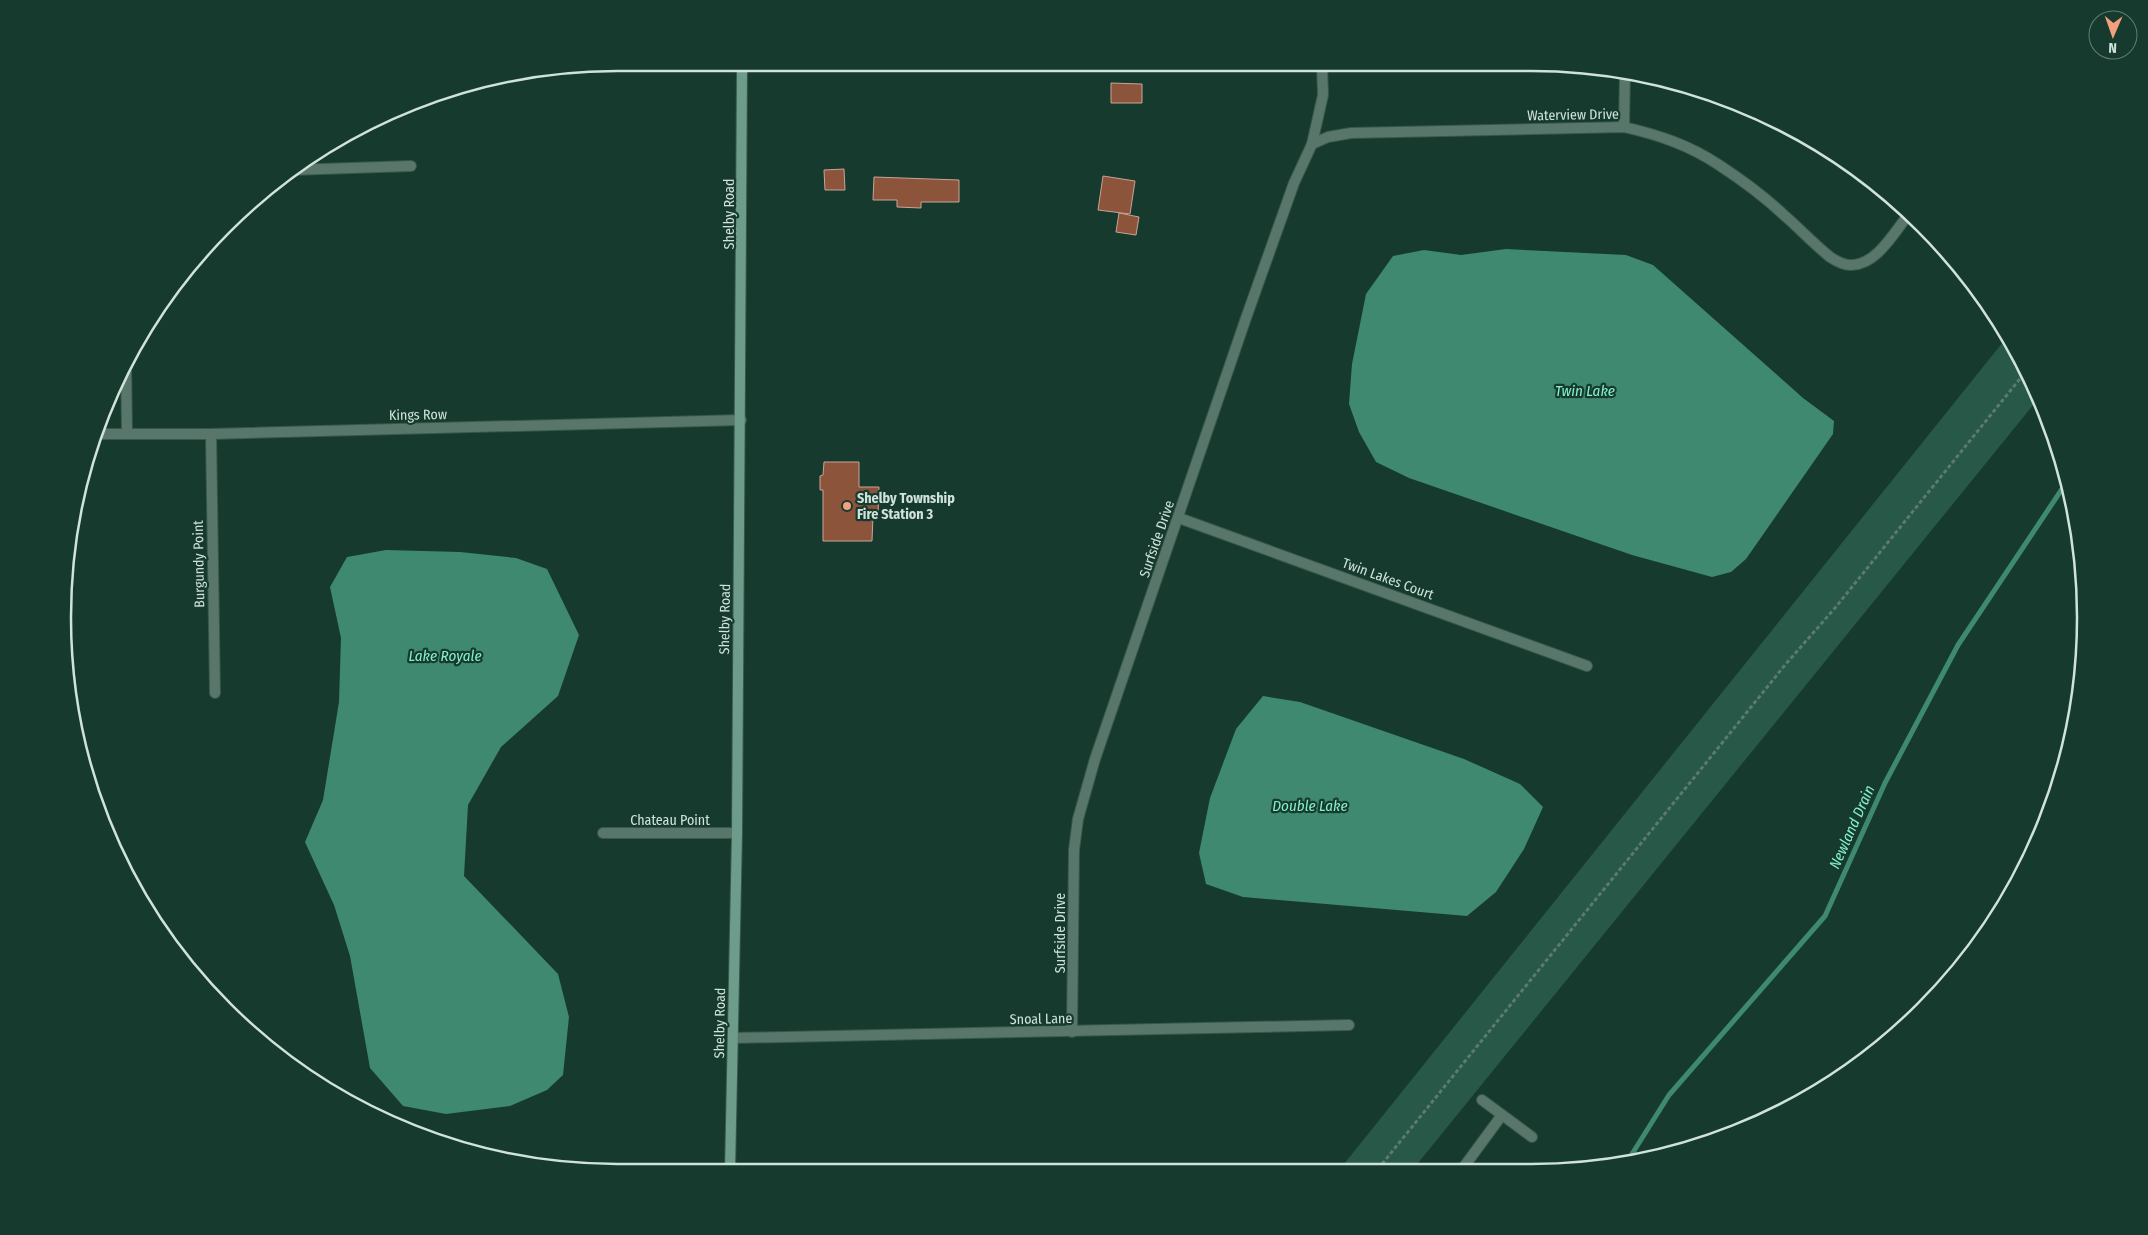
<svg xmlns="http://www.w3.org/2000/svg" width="2148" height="1235" font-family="'Fira Sans Condensed',sans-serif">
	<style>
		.green { fill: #275848 }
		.water { fill: #3e8970 }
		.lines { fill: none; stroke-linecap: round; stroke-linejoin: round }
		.stream { stroke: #3e8970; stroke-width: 5 }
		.building { fill: #8d543c; stroke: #c8a496 }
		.street-casing { stroke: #38584d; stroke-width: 12 }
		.secondary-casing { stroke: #38584d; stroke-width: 12 }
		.path { stroke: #5c7a6f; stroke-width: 3; stroke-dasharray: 4 2.5; stroke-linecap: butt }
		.street { stroke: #59766b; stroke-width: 10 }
		.secondary { stroke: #6d9c8a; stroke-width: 10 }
		.poi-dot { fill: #f2a07f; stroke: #173a2e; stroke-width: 2 }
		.labels { text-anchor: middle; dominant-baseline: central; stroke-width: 4.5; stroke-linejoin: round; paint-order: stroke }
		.street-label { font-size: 14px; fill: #cfe3db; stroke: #173a2e }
		.poi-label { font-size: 14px; font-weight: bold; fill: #cfe3db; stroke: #173a2e; text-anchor: start }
		.water-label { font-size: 15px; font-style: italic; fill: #84f1cb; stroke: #173a2e }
		.rim { fill: none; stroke: #cfe3db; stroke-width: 2.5 }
	</style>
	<rect width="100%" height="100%" fill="#173a2e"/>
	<path class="green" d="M 2007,337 L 2028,372 L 2038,399 L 1414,1168 L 1340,1169 Z"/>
	<g class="water">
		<path d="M 1506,249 L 1626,255 L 1653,265 L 1803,398 L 1834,421 L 1833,434 L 1746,559 L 1731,572 L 1712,577 L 1632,555 L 1409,478 L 1376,462 L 1359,432 L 1349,404 L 1352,364 L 1366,294 L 1393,256 L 1424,250 L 1461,255 Z"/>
		<path d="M 386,550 L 460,552 L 516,558 L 547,569 L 579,635 L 558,696 L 501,747 L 468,805 L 464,876 L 558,974 L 569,1017 L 563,1075 L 547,1090 L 510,1106 L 446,1114 L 403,1106 L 370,1068 L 350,956 L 334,905 L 305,842 L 323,800 L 339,702 L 341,638 L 330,587 L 347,557 Z"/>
		<path d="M 65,622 L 71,636 L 83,752 L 119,859 C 85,790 62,699 65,622 Z"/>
		<path d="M 1263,696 L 1300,702 L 1464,759 L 1520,784 L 1543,807 L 1524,849 L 1496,892 L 1467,916 L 1243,897 L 1206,884 L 1199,853 L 1210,798 L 1236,729 Z"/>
	</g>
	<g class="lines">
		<path class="stream" d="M 1627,1162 L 1669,1095 L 1825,916 L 1885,783 L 1958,645 L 2068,480"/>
	</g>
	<g class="building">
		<path d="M 1111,83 L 1142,84 L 1142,103 L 1111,103 Z"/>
		<path d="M 844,169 L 845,190 L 825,190 L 824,170 Z"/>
		<path d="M 1103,176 L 1135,181 L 1130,214 L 1098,210 Z"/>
		<path d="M 874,177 L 959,180 L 959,202 L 921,202 L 921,208 L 897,207 L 897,200 L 873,200 Z"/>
		<path d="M 1119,213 L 1139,217 L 1136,235 L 1116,232 Z"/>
		<path d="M 824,462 L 859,462 L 859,487 L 879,487 L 878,516 L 873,516 L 872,541 L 823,541 L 823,490 L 820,490 L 820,476 L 823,475 Z"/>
	</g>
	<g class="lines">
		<g class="street-casing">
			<g id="street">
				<path d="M 1624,127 L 1625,73"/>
				<path d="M 1312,144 L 1328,137 L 1351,133 L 1624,127 C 1659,135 1689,145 1719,165 C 1742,180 1765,197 1785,216 C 1800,229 1814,244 1830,257 C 1836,261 1843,265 1851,265 C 1877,265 1895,231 1909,214"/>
				<path d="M 291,170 L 411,166"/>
				<path d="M 126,361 L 127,433"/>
				<path d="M 96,434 L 211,434 L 741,420"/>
				<path d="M 211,434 L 215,693"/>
				<path d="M 1179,518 L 1587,666"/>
				<path d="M 603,833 L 737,833"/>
				<path d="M 1072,1032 L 1074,850 L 1078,819 L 1095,759 L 1246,318 L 1294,183 L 1312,144 L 1323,95 L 1322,65"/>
				<path d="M 733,1038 L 1349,1025"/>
				<path d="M 1482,1100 L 1532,1137"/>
				<path d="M 1463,1168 L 1502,1115"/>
			</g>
		</g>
		<g class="secondary-casing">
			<path id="secondary" d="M 730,1171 L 737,833 L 742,67"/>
		</g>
		<path class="path" d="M 1378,1169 L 1785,665 L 1835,608 L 2027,370"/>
		<use href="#street" class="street"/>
		<use href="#secondary" class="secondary"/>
	</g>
	<circle class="poi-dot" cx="847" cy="506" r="5"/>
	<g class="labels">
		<g class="street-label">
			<text transform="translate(1573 115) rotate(-1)">Waterview Drive</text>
			<text transform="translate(729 214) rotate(-90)">Shelby Road</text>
			<text transform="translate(418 415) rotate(-1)">Kings Row</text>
			<text transform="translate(1157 539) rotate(-71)">Surfside Drive</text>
			<text transform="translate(199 564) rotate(-91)">Burgundy Point</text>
			<text transform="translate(1388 579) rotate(20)">Twin Lakes Court</text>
			<text transform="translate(725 619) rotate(-89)">Shelby Road</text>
			<text x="670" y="820">Chateau Point</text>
			<text transform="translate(1060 933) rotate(-90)">Surfside Drive</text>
			<text transform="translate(1041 1019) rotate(-1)">Snoal Lane</text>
			<text transform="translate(720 1023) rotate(-89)">Shelby Road</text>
		</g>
		<g class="poi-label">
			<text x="857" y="498">Shelby Township<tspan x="857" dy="16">Fire Station 3</tspan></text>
		</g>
		<g class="water-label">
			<text x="1585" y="391">Twin Lake</text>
			<text x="445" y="656">Lake Royale</text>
			<text x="1310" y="806">Double Lake</text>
			<text transform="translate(1852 827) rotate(-66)">Newland Drain</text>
		</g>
	</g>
	<path d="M0 0H2148V1235H0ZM617 71H1531A546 546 0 0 1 2077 617V618A546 546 0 0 1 1531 1164H617A546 546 0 0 1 71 618V617A546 546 0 0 1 617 71Z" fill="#173a2e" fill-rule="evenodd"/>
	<path class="rim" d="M617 71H1531A546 546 0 0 1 2077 617V618A546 546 0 0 1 1531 1164H617A546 546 0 0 1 71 618V617A546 546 0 0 1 617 71Z"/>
	<g transform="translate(2113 35) rotate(182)"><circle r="24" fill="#173a2e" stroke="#617e73"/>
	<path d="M0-4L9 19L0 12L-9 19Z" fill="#f2a07f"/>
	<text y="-8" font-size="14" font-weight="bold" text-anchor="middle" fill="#cfe3db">N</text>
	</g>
</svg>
